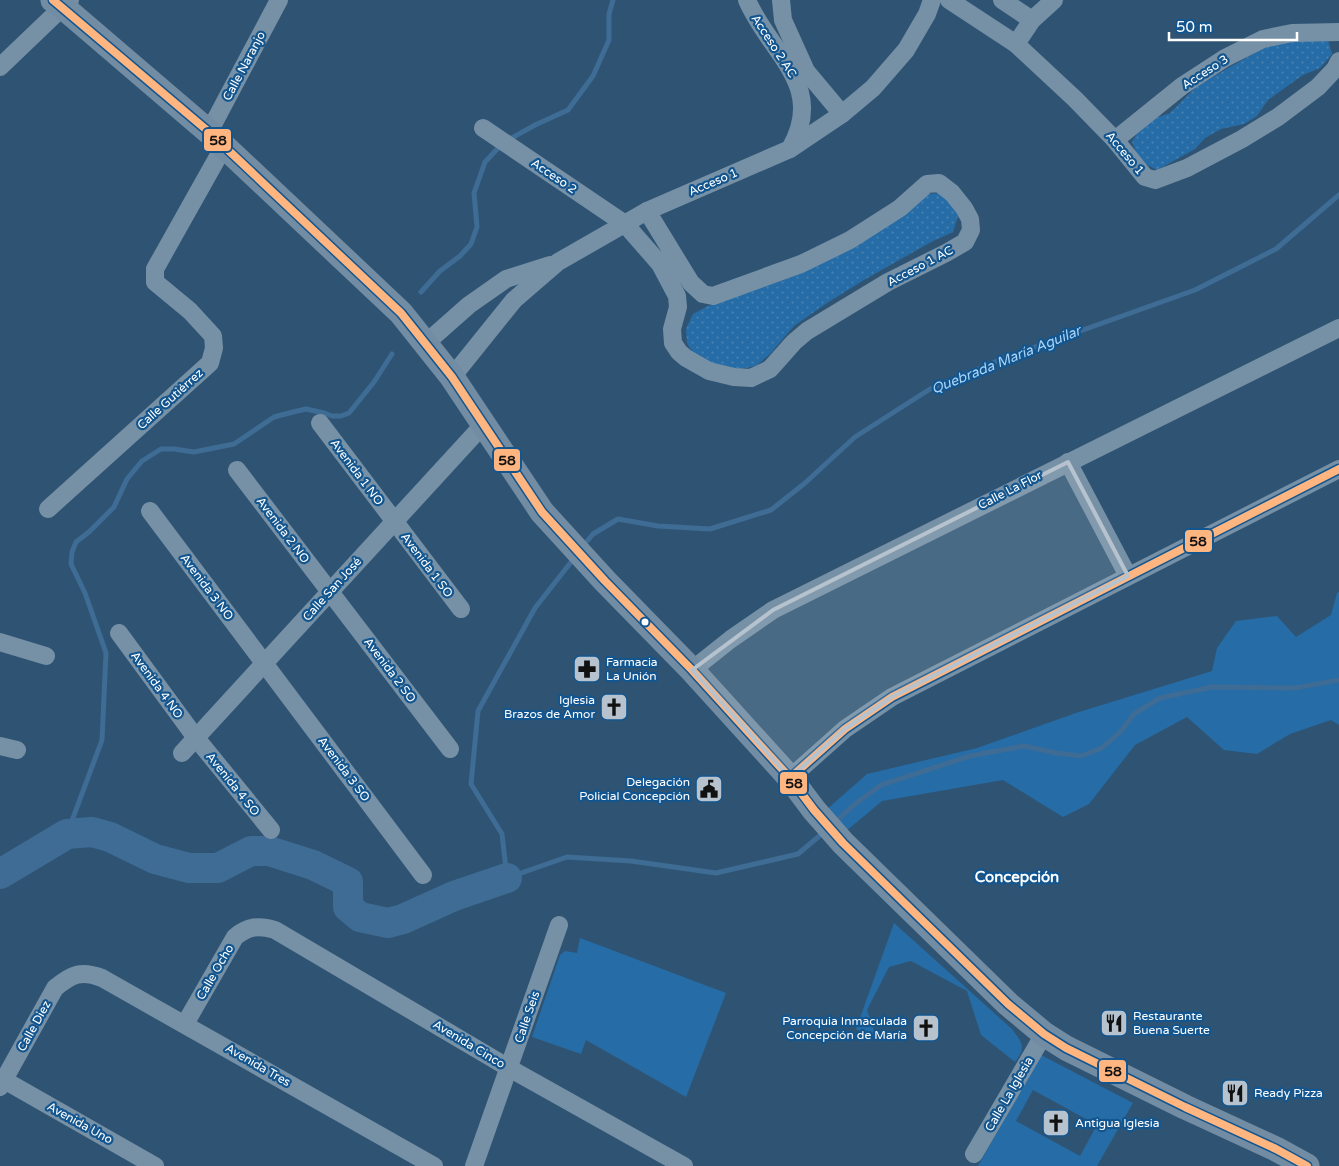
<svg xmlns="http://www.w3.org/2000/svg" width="1339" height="1166" font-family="'Varela Round',sans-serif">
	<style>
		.grass { fill: url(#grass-dots) }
		.green { fill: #266ca6; fill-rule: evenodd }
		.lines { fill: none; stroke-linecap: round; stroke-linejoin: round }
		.stream { stroke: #3e6c95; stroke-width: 5 }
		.river { stroke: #3e6c95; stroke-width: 30 }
		.street { stroke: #7690a6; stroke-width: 18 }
		.secondary { stroke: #728da3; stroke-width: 25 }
		.bus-1-casing { stroke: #13568f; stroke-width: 11 }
		.bus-1 { stroke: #ffb580; stroke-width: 8 }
		.marked { fill: #b6c3ce; fill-opacity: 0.2; stroke: #b6c3ce; stroke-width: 4; stroke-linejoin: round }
		.bus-dot { fill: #fff; stroke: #13568f; stroke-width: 2 }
		.labels { text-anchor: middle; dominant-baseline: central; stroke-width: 4.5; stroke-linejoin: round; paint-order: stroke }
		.street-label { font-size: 12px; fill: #fff; stroke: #13568f }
		.poi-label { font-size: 12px; fill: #fff; stroke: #13568f; text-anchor: start }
		.water-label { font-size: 14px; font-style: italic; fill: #aad5f8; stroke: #13568f }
		.quarter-label { font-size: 15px; font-weight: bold; fill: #fff; stroke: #13568f }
		.line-badge { stroke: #13568f; stroke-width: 2 }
		.pale-badge-label { font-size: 14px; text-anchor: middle; font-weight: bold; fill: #111 }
	</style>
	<defs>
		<pattern id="grass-dots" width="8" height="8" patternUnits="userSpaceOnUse" patternTransform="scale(1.25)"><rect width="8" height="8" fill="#266ca6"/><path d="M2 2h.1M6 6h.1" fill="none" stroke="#4782b3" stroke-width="1.8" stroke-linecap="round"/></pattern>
	</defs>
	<rect width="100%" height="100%" fill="#2f5473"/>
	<g class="grass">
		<path d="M 1327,37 L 1332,54 L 1320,68 L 1303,75 L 1268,100 L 1257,116 L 1244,124 L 1221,129 L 1205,138 L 1195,149 L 1157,170 L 1140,161 L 1132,142 L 1144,122 L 1170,113 L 1197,86 L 1260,50 L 1278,43 Z"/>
		<path d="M 941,193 L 952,203 L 958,216 L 953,232 L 933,241 L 864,280 L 827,303 L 794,326 L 770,354 L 756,366 L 740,369 L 723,369 L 693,353 L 687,343 L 686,329 L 693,314 L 708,306 L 786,279 L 813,266 L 929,194 Z"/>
	</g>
	<g class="green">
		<path d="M 1339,592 L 1339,725 L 1331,720 L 1290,734 L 1257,754 L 1224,750 L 1187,717 L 1135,745 L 1089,804 L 1063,817 L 1003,780 L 882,801 L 845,832 L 826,810 L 867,774 L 977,748 L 1076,713 L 1212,671 L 1217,648 L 1236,621 L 1277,616 L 1296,637 L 1331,615 L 1337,593 Z"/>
		<path d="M 894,923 L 1012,1029 C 1022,1043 1027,1047 1015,1062 L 981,1035 L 967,991 L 911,961 L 889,967 L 867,1010 L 877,1039 L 856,1029 Z"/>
		<path d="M 580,938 L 726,993 L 686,1097 L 586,1040 L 581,1054 L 532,1037 L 560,955 L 565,951 L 577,953 Z"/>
		<path d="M 1041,1055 L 1133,1103 L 1097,1166 L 978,1166 ZM 1033,1090 L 1097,1125 L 1080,1156 L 1016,1121 Z"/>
	</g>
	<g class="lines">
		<g class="stream">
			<path d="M 508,140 L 535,125 L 568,110 L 593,76 L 609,40 L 609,14 L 613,0"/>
			<path d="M 421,292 L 440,271 L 460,256 L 471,244 L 477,227 L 474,193 L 485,162 L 501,145"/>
			<path d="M 583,546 L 593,534 L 618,519 L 658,526 L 710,529 L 771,510 L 805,483 L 855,437 L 930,389 L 1007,357 L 1195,290 L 1276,249 L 1339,195"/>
			<path d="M 575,557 L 535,608 L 478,711 L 471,784 L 502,834 L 507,878 L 567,857 L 631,861 L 716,873 L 798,854 L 824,832"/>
			<path d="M 834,823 L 855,804 L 881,785 L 970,756 L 1024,746 L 1056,753 L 1081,756 L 1102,748 L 1120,732 L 1134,714 L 1160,698 L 1212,687 L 1295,688 L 1339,680"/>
			<path d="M 67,834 L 102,740 L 106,653 L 85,593 L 71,564 L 72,552 L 76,542 L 89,532 L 114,507 L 127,479 L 142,461 L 161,449 L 174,449 L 194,452 L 234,444 L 274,417 L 293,412 L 306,409 L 324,413 L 332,416 L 341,416 L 349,413 L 374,382 L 392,354"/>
		</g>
		<path class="river" d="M 0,874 L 67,834 L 92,832 L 110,837 L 155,859 L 189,868 L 218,868 L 251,851 L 269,851 L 313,865 L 348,882 L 348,907 L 360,917 L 388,923 L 403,919 L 454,896 L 507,878"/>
		<g class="street">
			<path d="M 747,0 C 770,54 827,85 790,149"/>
			<path d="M 781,0 L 783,20 L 806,71 L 842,114"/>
			<path d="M 949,0 L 1016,44 L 1075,99 L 1115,140 L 1145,177 L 1155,180 L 1187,168 L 1242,139 L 1278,117 L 1318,87 L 1335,69 L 1339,61"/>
			<path d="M 1002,0 L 1032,20"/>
			<path d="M 1016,44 L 1032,20 L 1054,0"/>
			<path d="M 0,67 L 70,0"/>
			<path d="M 483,128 L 625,224 L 660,264 L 677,296 L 678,307 L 672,329 L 673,343 L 679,352 L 686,358 L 709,371 L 734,377 L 751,378 L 770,369 L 794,342 L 807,331 L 888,282 L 946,253 L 965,242 L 971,230 L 970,219 L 964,208 L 952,193 L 939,183 L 927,184 L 900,208 L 850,240 L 801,264 L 713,296 L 703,294 L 691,283 L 647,211"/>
			<path d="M 209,132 L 279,0"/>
			<path d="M 1115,140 L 1182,86 L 1225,58 L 1263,39 L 1292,33 L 1339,32"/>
			<path d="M 426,343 L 469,305 L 506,279 L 550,265"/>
			<path d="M 452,377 L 514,300 L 558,262 L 647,211 L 790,149 L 842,114 L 873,88 L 906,50 L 927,14 L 932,0"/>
			<path d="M 320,423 L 461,609"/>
			<path d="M 1068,462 L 1128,576"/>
			<path d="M 237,470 L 450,749"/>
			<path d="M 48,509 L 210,363 L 214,348 L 213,336 L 190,311 L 155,282 L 155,269 L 224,146"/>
			<path d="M 150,511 L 423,875"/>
			<path d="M 119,633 L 196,738 L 271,830"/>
			<path d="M 0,642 L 46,656"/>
			<path d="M 692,670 L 731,639 L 773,610 L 1339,328"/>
			<path d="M 0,746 L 17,750"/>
			<path d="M 182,753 L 483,425"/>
			<path d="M 790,778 L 845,729 L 892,697 L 1339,469"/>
			<path d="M 185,1024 L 235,937 C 248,926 259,925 275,930 L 509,1068 L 684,1166"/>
			<path d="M 4,1080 L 155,1166"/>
			<path d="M 0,1087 L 55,988 C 72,974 81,970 102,978 L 434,1166"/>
			<path d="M 974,1154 L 1044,1034"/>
			<path d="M 474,1166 L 559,925"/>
		</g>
		<path class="secondary" d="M 53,0 L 63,7 L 209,132 L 401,313 L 452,377 L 542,512 L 605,581 L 692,670 L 790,778 L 814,810 L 843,843 L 1008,1004 L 1044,1034 L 1066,1048 L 1185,1107 L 1276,1149 L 1307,1166"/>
		<g class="bus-1-casing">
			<g id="bus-1">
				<path d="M 53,0 L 209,132 L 401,313 L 452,377 L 542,512 L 605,581 L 692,670 L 790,778 L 814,810 L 843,843 L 1008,1004 L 1044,1034 L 1066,1048 L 1185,1107 L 1276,1149 L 1307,1166"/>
				<path d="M 790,778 L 845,729 L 892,697 L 1339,469"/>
			</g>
		</g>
		<use href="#bus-1" class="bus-1"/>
	</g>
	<path class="marked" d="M 1068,462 L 1128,576 L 892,697 L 845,729 L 790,778 L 692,670 L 773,610 Z"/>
	<defs>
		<g id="pharmacy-square" transform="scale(1.4375)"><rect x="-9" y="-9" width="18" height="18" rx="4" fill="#b6c3ce" stroke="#13568f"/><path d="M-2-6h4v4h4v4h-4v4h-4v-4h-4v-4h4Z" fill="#111"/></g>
		<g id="church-square" transform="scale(1.4375)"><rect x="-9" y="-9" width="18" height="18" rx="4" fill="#b6c3ce" stroke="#13568f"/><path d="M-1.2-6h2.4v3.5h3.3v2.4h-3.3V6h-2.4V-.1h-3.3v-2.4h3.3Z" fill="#111"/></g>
		<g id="civic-square" transform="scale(1.4375)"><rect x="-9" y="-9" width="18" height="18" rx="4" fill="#b6c3ce" stroke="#13568f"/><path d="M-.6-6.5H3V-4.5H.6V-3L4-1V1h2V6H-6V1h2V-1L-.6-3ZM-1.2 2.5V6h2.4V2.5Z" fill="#111"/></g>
		<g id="restaurant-square" transform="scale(1.4375)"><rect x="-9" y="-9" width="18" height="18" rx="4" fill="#b6c3ce" stroke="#13568f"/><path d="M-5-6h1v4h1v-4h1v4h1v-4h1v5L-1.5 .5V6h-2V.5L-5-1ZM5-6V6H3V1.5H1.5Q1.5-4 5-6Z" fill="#111"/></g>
	</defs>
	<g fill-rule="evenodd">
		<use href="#pharmacy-square" x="587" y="669"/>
		<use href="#church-square" x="614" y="707"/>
		<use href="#civic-square" x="709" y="789"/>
		<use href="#restaurant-square" x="1114" y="1023"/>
		<use href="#church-square" x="926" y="1028"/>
		<use href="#restaurant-square" x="1235" y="1093"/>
		<use href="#church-square" x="1056" y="1123"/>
	</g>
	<circle class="bus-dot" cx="645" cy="622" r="4.5"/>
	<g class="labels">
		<g class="street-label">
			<text transform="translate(774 46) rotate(57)">Acceso 2 AC</text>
			<text transform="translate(244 66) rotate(-62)">Calle Naranjo</text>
			<text transform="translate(1205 72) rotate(-33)">Acceso 3</text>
			<text transform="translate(1125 153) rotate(50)">Acceso 1</text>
			<text transform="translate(554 176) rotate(34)">Acceso 2</text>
			<text transform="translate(713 182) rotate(-23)">Acceso 1</text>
			<text transform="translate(920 266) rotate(-28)">Acceso 1 AC</text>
			<text transform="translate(170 399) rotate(-42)">Calle Gutiérrez</text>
			<text transform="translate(357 472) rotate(53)">Avenida 1 NO</text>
			<text transform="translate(1010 490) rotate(-27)">Calle La Flor</text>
			<text transform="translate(283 530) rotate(53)">Avenida 2 NO</text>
			<text transform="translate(427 565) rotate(53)">Avenida 1 SO</text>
			<text transform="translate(207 587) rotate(53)">Avenida 3 NO</text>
			<text transform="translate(332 589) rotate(-48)">Calle San José</text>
			<text transform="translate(390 670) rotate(53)">Avenida 2 SO</text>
			<text transform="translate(157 685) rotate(54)">Avenida 4 NO</text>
			<text transform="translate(344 769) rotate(53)">Avenida 3 SO</text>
			<text transform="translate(233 784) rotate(51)">Avenida 4 SO</text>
			<text transform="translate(215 972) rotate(-60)">Calle Ocho</text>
			<text transform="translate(527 1017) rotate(-71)">Calle Seis</text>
			<text transform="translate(34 1026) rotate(-61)">Calle Diez</text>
			<text transform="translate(469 1044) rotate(31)">Avenida Cinco</text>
			<text transform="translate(258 1065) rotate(30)">Avenida Tres</text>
			<text transform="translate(1009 1094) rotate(-60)">Calle La Iglesia</text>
			<text transform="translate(80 1123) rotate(29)">Avenida Uno</text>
		</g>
		<g class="poi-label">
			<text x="606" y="662">Farmacia<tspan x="606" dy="14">La Unión</tspan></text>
			<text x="595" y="700" text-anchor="end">Iglesia<tspan x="595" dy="14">Brazos de Amor</tspan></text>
			<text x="690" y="782" text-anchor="end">Delegación<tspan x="690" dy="14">Policial Concepción</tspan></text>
			<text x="1133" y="1016">Restaurante<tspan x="1133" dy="14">Buena Suerte</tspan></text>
			<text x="907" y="1021" text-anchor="end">Parroquia Inmaculada<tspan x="907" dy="14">Concepción de María</tspan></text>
			<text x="1254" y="1093">Ready Pizza</text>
			<text x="1075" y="1123">Antigua Iglesia</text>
		</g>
		<g class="water-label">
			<text transform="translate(1006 360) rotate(-22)">Quebrada María Aguilar</text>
		</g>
		<g class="quarter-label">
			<text x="1017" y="877">Concepción</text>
		</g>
	</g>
	<g class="line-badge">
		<rect x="203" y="128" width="29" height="24" rx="5" fill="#ffb580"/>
		<rect x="493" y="448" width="28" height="24" rx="5" fill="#ffb580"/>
		<rect x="1184" y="529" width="29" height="24" rx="5" fill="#ffb580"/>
		<rect x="779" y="771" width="29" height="24" rx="5" fill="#ffb580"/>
		<rect x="1098" y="1059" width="29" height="24" rx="5" fill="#ffb580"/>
	</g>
	<g class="pale-badge-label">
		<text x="218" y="145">58</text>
		<text x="507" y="465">58</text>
		<text x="1198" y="546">58</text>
		<text x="794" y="788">58</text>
		<text x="1113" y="1076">58</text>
	</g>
	<path d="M1169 32v8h128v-8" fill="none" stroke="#ffffff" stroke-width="2.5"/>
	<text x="1176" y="32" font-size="15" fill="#ffffff" stroke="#13568f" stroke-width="4" paint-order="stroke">50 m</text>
</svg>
